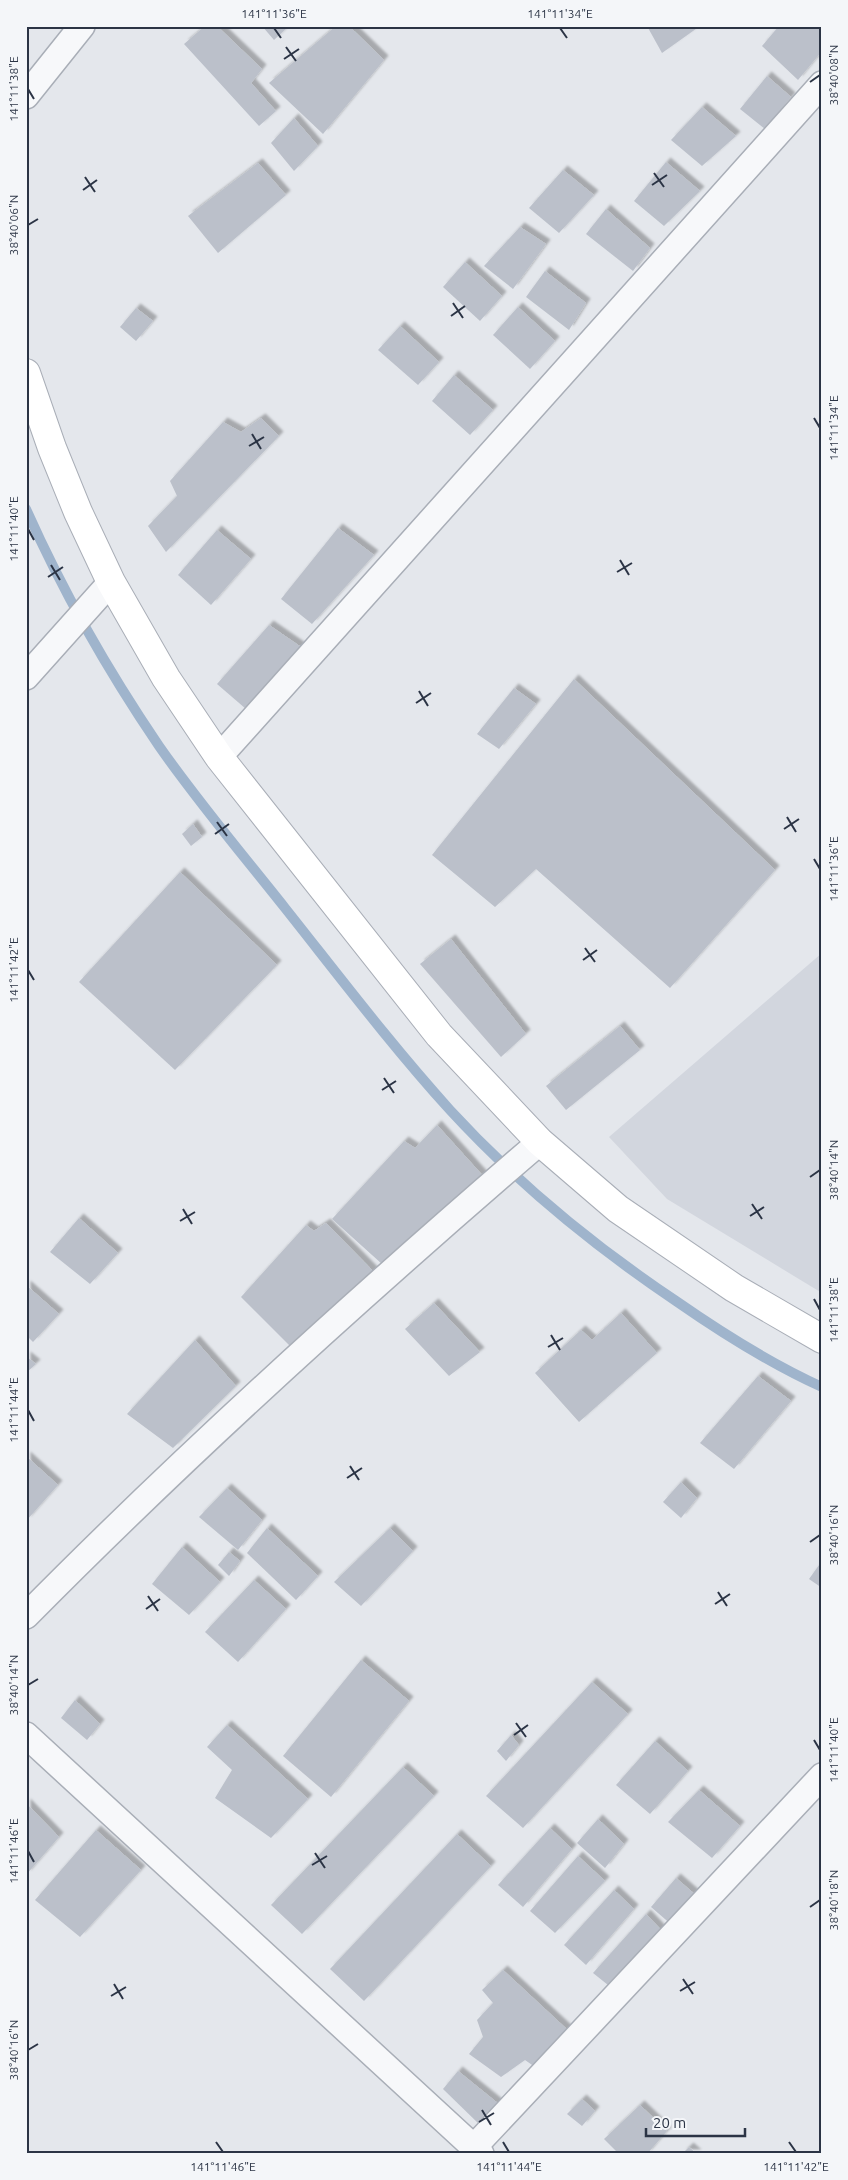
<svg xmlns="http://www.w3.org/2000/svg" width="848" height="2180" font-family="Ubuntu,sans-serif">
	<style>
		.built { fill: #d2d6de }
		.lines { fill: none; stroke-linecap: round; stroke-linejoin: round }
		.stream { stroke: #9fb4cc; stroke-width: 10 }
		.building { fill: #bbc0ca; filter: url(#shadow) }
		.street-casing { stroke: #a9aeb7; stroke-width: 28 }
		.secondary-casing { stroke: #a9aeb7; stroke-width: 30 }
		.street { stroke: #f7f8fa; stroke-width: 25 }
		.secondary { stroke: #fff; stroke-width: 28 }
		.ticks { fill: none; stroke: #2b3445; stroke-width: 2 }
		.neatline { fill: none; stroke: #2b3445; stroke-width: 2 }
		.ticks-label { font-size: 12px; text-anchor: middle; fill: #2b3445 }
	</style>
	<defs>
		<filter id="shadow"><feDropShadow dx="4.5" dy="-4.5" stdDeviation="1" flood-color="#0004"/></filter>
	</defs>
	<rect width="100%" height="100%" fill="#e4e7ec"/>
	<path class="built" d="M 822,953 L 822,1293 L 667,1199 L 609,1137 Z"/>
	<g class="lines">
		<path class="stream" d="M 26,509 C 63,592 108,671 159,746 C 198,802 243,855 285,908 C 339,976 392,1046 450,1110 C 517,1183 594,1246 676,1301 C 722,1333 771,1364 822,1387"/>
	</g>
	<g class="building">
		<path d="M 205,26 L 217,26 L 262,69 L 251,83 L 276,111 L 259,126 L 184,44 Z"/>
		<path d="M 262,26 L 289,26 L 274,40 Z"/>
		<path d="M 336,26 L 349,26 L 384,60 L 323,134 L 269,83 Z"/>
		<path d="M 647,26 L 700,26 L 662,53 Z"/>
		<path d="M 779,26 L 822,26 L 822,51 L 798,80 L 762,46 Z"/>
		<path d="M 767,76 L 791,97 L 765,129 L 740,109 Z"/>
		<path d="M 702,107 L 736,136 L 702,166 L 671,140 Z"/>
		<path d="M 294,118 L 318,146 L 294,171 L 271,143 Z"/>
		<path d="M 666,162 L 700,191 L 664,226 L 634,201 Z"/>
		<path d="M 258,163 L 286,195 L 218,253 L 188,216 Z"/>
		<path d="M 563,170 L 594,195 L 559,233 L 529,208 Z"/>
		<path d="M 606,209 L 650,248 L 633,271 L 586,234 Z"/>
		<path d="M 520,227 L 546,244 L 513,289 L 484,266 Z"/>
		<path d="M 465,262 L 502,296 L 480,321 L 443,287 Z"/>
		<path d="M 545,271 L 586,303 L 569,330 L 526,297 Z"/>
		<path d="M 518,307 L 555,341 L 530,369 L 493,335 Z"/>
		<path d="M 136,308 L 153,321 L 136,341 L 120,327 Z"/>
		<path d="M 400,326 L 439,362 L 418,385 L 378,350 Z"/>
		<path d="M 454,375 L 493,410 L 470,435 L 432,401 Z"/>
		<path d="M 261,418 L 279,436 L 166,552 L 148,526 L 177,496 L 170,481 L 223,422 L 241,432 Z"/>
		<path d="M 338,528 L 374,555 L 312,624 L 281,599 Z"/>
		<path d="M 217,530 L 251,559 L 211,605 L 178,575 Z"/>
		<path d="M 269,625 L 301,647 L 246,709 L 217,684 Z"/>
		<path d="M 574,679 L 775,870 L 670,988 L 536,869 L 495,907 L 432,855 Z"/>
		<path d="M 514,688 L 536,704 L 499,749 L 477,734 Z"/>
		<path d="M 193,824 L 202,837 L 191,846 L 182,834 Z"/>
		<path d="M 180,872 L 277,965 L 175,1070 L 79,982 Z"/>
		<path d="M 451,939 L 526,1034 L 501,1057 L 420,964 Z"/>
		<path d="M 620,1026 L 640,1050 L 566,1110 L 546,1086 Z"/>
		<path d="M 437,1125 L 484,1177 L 382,1264 L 332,1219 L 404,1141 L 415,1148 Z"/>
		<path d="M 79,1218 L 118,1253 L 90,1284 L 50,1252 Z"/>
		<path d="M 326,1223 L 374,1272 L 290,1346 L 241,1297 L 306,1225 L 314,1231 Z"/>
		<path d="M 26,1285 L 59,1314 L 33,1342 L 26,1335 Z"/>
		<path d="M 434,1303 L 480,1352 L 449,1376 L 405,1329 Z"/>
		<path d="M 621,1313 L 657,1353 L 579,1422 L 535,1373 L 581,1330 L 592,1340 Z"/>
		<path d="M 195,1340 L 236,1386 L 173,1448 L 127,1414 Z"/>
		<path d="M 26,1356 L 36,1364 L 26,1373 Z"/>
		<path d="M 758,1376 L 791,1401 L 734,1469 L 700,1443 Z"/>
		<path d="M 26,1456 L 58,1485 L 26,1521 Z"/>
		<path d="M 681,1482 L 697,1498 L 681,1518 L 663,1502 Z"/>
		<path d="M 227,1488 L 262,1520 L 238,1550 L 199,1517 Z"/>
		<path d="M 267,1528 L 318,1576 L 296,1600 L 247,1553 Z"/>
		<path d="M 390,1528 L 413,1551 L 361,1606 L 334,1582 Z"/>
		<path d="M 182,1547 L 220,1582 L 189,1615 L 152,1584 Z"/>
		<path d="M 229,1552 L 240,1561 L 229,1576 L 218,1565 Z"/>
		<path d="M 822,1561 L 822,1588 L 809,1579 Z"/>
		<path d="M 254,1580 L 286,1609 L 238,1662 L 205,1632 Z"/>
		<path d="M 361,1660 L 409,1701 L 331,1797 L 283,1756 Z"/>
		<path d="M 592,1682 L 628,1714 L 523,1828 L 486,1796 Z"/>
		<path d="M 75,1700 L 100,1724 L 87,1740 L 61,1718 Z"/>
		<path d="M 227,1725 L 308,1799 L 271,1838 L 215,1798 L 232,1770 L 207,1747 Z"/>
		<path d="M 511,1735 L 519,1745 L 506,1761 L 497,1751 Z"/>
		<path d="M 655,1741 L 688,1771 L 650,1814 L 616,1785 Z"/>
		<path d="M 403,1767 L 434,1796 L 302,1934 L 271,1905 Z"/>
		<path d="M 699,1790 L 740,1826 L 712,1858 L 668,1822 Z"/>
		<path d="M 26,1803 L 59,1837 L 26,1875 Z"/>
		<path d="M 598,1819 L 624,1844 L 605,1868 L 577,1843 Z"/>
		<path d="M 550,1828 L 572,1849 L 523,1907 L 498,1885 Z"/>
		<path d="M 96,1830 L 141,1870 L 80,1937 L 35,1900 Z"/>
		<path d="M 457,1834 L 491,1866 L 364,2001 L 330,1969 Z"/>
		<path d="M 578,1856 L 605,1881 L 555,1933 L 530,1911 Z"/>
		<path d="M 676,1878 L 698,1897 L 673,1926 L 651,1907 Z"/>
		<path d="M 614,1890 L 634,1909 L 586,1965 L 564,1945 Z"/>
		<path d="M 646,1914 L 664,1933 L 613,1989 L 593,1973 Z"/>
		<path d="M 503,1970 L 572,2034 L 535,2067 L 525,2060 L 501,2077 L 469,2054 L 483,2037 L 477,2020 L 493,2003 L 482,1990 Z"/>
		<path d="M 458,2071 L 500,2105 L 481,2126 L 443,2089 Z"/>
		<path d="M 582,2099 L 595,2111 L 582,2126 L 567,2114 Z"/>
		<path d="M 640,2105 L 667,2131 L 647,2154 L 619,2154 L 604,2139 Z"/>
		<path d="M 689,2147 L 697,2154 L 682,2154 Z"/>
	</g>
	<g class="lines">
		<g class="street-casing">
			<g id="street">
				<path d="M 26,96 L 82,26"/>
				<path d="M 26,677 L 111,582"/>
				<path d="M 219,757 L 822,84"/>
				<path d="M 26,1616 C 190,1450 363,1294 540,1142"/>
				<path d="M 26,1735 L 481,2154"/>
				<path d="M 474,2147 L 822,1776"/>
			</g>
		</g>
		<g class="secondary-casing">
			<path id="secondary" d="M 26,373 L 52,448 L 78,512 L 111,582 L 166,678 L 219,757 L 439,1035 L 540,1142 L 618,1209 L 734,1288 L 822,1339"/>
		</g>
		<use href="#street" class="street"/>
		<use href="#secondary" class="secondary"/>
	</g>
	<path class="ticks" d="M 274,28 L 281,38M 560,28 L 567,38M 286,47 L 296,61M 284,59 L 299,49M 810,82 L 820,75M 28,89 L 34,99M 654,173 L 664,187M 85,177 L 95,192M 652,185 L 667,175M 83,190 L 97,180M 28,225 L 38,219M 453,303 L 463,318M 451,316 L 465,306M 814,418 L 820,428M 252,434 L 261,449M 249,446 L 264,437M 28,529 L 34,540M 620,560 L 629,575M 51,565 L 60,580M 617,572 L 632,563M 48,577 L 63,567M 419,691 L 428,706M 416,703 L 431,693M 787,817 L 796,832M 217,822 L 227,836M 784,829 L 799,819M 215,834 L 229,824M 814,859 L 820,869M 585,948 L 595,962M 583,960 L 597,950M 28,970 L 34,980M 384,1078 L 394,1093M 382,1090 L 396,1081M 810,1177 L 820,1170M 752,1204 L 762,1219M 183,1209 L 192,1224M 750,1216 L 764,1207M 180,1221 L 195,1212M 814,1299 L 820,1310M 551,1335 L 560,1350M 548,1347 L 563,1338M 28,1410 L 34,1421M 350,1466 L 359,1480M 347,1478 L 362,1468M 810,1542 L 820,1535M 718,1592 L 727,1606M 148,1596 L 158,1611M 715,1604 L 730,1594M 146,1609 L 160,1599M 28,1685 L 38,1679M 516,1723 L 526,1737M 514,1735 L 528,1725M 814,1740 L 820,1750M 28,1851 L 34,1862M 315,1853 L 325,1868M 312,1865 L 327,1856M 810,1907 L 820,1900M 683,1979 L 693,1994M 114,1984 L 123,1999M 680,1991 L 695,1982M 111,1996 L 126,1987M 28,2050 L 38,2044M 482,2110 L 491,2125M 479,2122 L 494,2113M 216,2142 L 223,2152M 503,2142 L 509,2152M 789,2142 L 796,2152"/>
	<rect width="848" height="2180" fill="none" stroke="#f4f6f9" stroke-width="55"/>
	<path d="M646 2128v8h99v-8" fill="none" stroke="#2b3445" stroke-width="2.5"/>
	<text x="653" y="2128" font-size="15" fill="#2b3445" stroke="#f4f6f9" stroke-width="4" paint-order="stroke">20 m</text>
	<rect x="28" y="28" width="792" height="2124" class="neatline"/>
	<g class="ticks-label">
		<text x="274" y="18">141°11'36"E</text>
		<text x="560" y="18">141°11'34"E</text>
		<text transform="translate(834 75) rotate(-90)" y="4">38°40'08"N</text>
		<text transform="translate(14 89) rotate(-90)" y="4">141°11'38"E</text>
		<text transform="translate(14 225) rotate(-90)" y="4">38°40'06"N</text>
		<text transform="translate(834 428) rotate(-90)" y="4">141°11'34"E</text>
		<text transform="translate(14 529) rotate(-90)" y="4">141°11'40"E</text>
		<text transform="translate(834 869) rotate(-90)" y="4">141°11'36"E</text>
		<text transform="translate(14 970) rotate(-90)" y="4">141°11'42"E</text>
		<text transform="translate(834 1170) rotate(-90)" y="4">38°40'14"N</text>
		<text transform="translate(834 1310) rotate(-90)" y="4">141°11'38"E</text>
		<text transform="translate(14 1410) rotate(-90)" y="4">141°11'44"E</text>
		<text transform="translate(834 1535) rotate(-90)" y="4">38°40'16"N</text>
		<text transform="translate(14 1685) rotate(-90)" y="4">38°40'14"N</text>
		<text transform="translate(834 1750) rotate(-90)" y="4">141°11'40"E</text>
		<text transform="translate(14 1851) rotate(-90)" y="4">141°11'46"E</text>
		<text transform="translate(834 1900) rotate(-90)" y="4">38°40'18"N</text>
		<text transform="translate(14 2050) rotate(-90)" y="4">38°40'16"N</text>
		<text x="223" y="2171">141°11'46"E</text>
		<text x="509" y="2171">141°11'44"E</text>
		<text x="796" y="2171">141°11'42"E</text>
	</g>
</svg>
